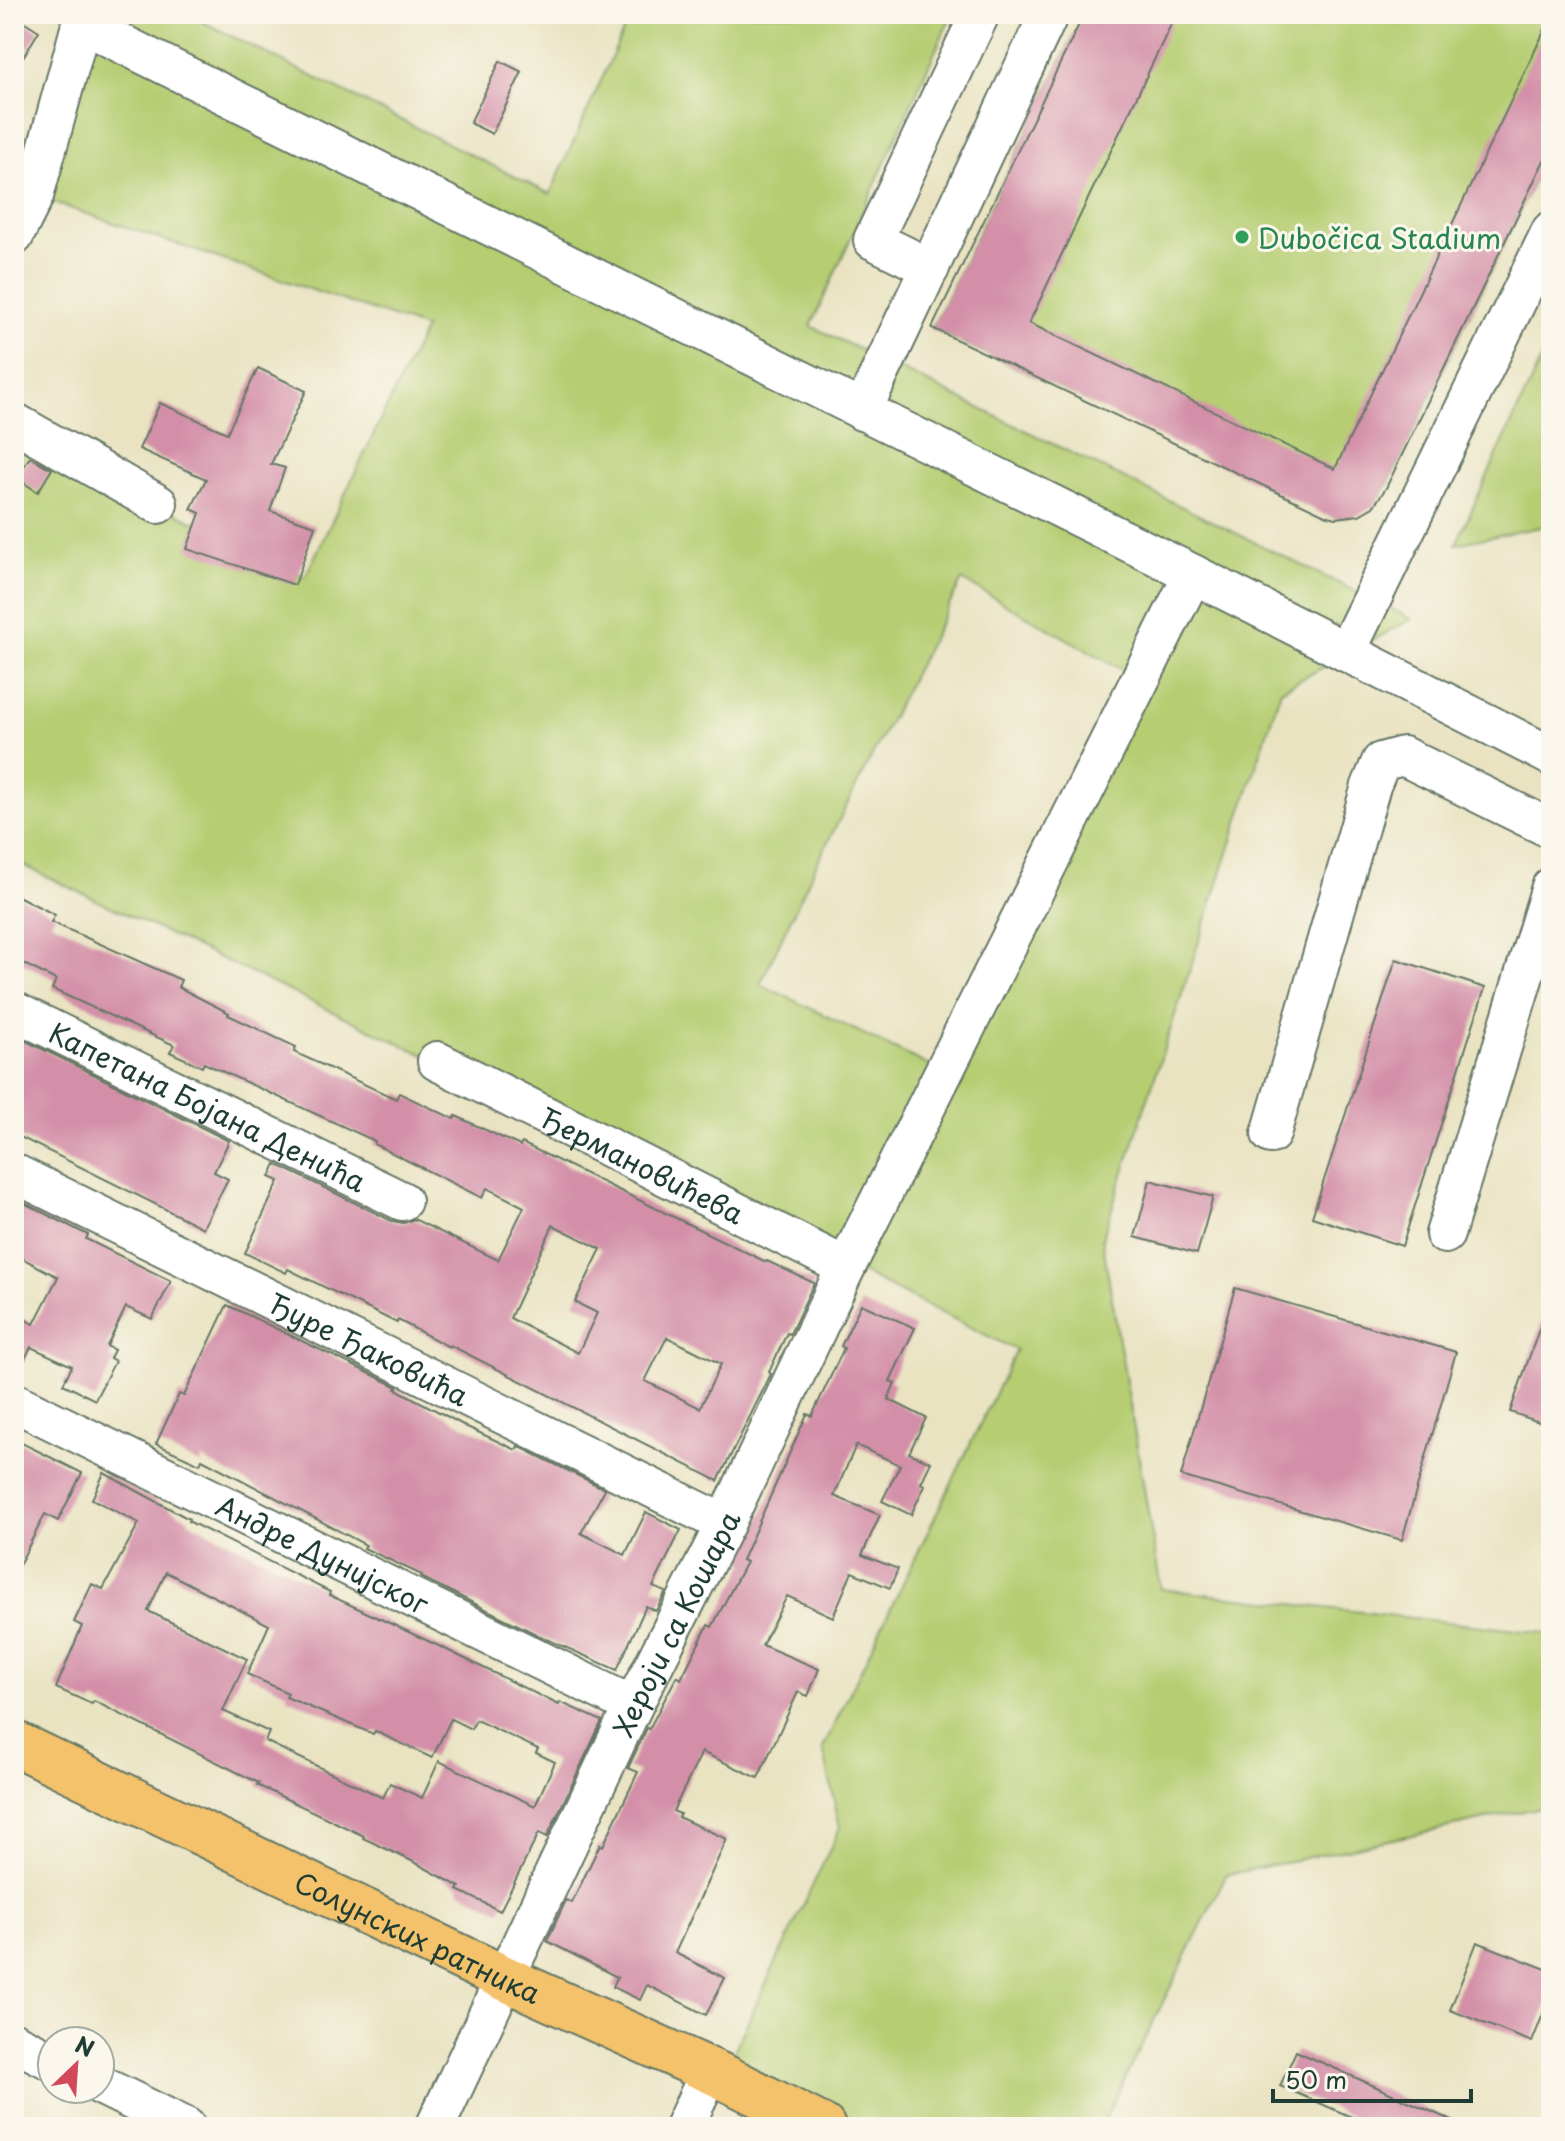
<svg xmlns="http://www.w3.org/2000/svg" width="1565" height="2141" font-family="'Playpen Sans',sans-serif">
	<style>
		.green { fill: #b6cd72; stroke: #6a8553; stroke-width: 2; fill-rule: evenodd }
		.building { fill: #d38fa8; fill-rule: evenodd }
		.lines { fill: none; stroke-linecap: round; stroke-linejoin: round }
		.minor-casing { stroke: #676; stroke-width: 42 }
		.major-casing { stroke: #676; stroke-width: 48 }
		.minor { stroke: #fff; stroke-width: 38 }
		.major { stroke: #f3c26a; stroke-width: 44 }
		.leisure-dot { fill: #2e9e5b; stroke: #fbf7ec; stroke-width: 3 }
		.labels { text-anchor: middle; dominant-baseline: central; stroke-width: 6; stroke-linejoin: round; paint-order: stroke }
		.leisure-label { font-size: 28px; fill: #27864d; stroke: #fbf7ec; text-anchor: start }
		.street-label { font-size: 28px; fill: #1f3d34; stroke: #fbf7ec }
	</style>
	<rect width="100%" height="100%" fill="#fbf7ec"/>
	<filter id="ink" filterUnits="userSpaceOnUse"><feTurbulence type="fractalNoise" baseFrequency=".0125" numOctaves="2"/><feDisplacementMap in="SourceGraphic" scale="16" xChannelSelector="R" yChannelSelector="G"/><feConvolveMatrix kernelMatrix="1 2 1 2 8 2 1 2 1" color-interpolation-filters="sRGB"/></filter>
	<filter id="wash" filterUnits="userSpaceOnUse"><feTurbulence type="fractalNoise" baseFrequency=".006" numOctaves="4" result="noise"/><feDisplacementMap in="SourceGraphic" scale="32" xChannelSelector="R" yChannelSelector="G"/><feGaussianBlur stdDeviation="1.8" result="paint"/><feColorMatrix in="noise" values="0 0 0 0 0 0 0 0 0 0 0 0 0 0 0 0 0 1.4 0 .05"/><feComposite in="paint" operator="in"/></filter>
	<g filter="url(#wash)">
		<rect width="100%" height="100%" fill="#e9e3c2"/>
		<g class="green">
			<path d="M 84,14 L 187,14 L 550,194 L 631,14 L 952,14 L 811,326 L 1412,619 L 1281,690 L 1102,1239 L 1161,1589 L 1551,1634 L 1551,1805 L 1226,1875 L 1101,2127 L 823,2127 L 722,2076 L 840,1828 L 823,1748 L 1016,1350 L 437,1061 L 14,861 L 14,422 L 158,504 L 305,577 L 425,328 L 34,196 ZM 962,580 L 1128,673 L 936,1069 L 760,984 L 815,867 Z"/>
			<path d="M 1084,14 L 1551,14 L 1551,146 L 1386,488 C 1372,508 1361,517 1336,518 L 932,328 Z"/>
			<path d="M 1551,338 L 1551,525 L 1456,544 Z"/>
		</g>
		<g id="blocks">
			<g class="building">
				<path d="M 1084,14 L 1176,14 L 1029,323 L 1335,469 L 1551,17 L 1551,146 L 1386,488 L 1373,507 L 1359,515 L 1336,518 L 1325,515 L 932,328 Z"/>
				<path d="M 14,15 L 39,31 L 14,72 Z"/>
				<path d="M 500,61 L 522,72 L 492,134 L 470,123 Z"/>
				<path d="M 258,368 L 306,391 L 271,464 L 285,468 L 270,511 L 315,526 L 295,585 L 187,549 L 200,513 L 191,509 L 206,479 L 139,449 L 160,403 L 227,433 Z"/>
				<path d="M 30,457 L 52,469 L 38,492 L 16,478 Z"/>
				<path d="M 14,894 L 55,915 L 51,922 L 181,980 L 178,987 L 229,1013 L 228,1015 L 296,1047 L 294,1052 L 396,1099 L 399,1093 L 454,1119 L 456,1116 L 520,1146 L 522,1143 L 766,1262 L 767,1261 L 814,1283 L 790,1334 L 787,1333 L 769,1372 L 771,1374 L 718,1481 L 450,1345 L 449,1347 L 398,1320 L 397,1323 L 288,1269 L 286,1273 L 245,1253 L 279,1181 L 270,1177 L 276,1164 L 392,1221 L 404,1223 L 414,1219 L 498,1260 L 524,1207 L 487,1188 L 482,1198 L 374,1144 L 375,1141 L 204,1063 L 202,1067 L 170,1052 L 174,1045 L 52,989 L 56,980 L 14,959 ZM 553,1225 L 601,1249 L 575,1302 L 597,1313 L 578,1353 L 510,1318 ZM 667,1337 L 721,1364 L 700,1408 L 645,1381 Z"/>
				<path d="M 1396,959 L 1485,988 L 1402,1246 L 1312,1217 Z"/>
				<path d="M 22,1039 L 229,1141 L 214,1172 L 228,1179 L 203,1228 L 14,1134 L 14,1055 Z"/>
				<path d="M 1150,1180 L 1213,1197 L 1197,1254 L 1135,1237 Z"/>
				<path d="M 14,1198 L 88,1235 L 86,1239 L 171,1281 L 152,1319 L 126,1307 L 107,1346 L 114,1350 L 110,1358 L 115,1361 L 95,1400 L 63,1384 L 72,1366 L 31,1347 L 14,1380 L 14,1314 L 34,1324 L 58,1277 L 14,1254 Z"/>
				<path d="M 1235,1288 L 1456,1352 L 1402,1540 L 1181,1476 Z"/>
				<path d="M 861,1304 L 915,1328 L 890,1381 L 895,1383 L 888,1399 L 926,1418 L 909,1453 L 931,1462 L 921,1483 L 925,1485 L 911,1515 L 882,1501 L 900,1465 L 856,1445 L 834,1496 L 880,1515 L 862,1555 L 898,1569 L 890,1588 L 852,1572 L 833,1617 L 787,1596 L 762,1645 L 819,1669 L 808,1696 L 798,1692 L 758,1778 L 702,1752 L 673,1811 L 680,1814 L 678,1817 L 727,1839 L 675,1953 L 725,1978 L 706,2015 L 647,1985 L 640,2000 L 613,1987 L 617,1977 L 547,1941 L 566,1900 L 572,1903 L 600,1844 L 603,1846 L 638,1772 L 628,1768 L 647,1728 L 649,1729 L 677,1676 L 681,1679 L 708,1625 L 712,1627 L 746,1562 L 742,1560 L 807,1414 L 812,1416 L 844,1348 L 841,1346 Z"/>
				<path d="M 1548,1304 L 1551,1305 L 1551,1426 L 1510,1412 Z"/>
				<path d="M 227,1305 L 398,1387 L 396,1389 L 465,1426 L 516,1450 L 518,1446 L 605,1489 L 581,1533 L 625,1555 L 646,1512 L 681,1530 L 653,1587 L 666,1592 L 656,1611 L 646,1606 L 617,1670 L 542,1637 L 421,1577 L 422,1575 L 364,1548 L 366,1545 L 202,1459 L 200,1464 L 156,1444 L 179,1394 L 184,1396 Z"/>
				<path d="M 14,1439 L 82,1473 L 58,1521 L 45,1514 L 14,1575 Z"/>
				<path d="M 104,1473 L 189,1519 L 188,1521 L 330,1592 L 329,1595 L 443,1648 L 559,1705 L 560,1702 L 602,1721 L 547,1837 L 539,1833 L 500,1911 L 458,1890 L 460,1887 L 416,1863 L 363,1838 L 364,1836 L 257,1785 L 259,1783 L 94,1701 L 92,1704 L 56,1688 L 82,1626 L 74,1622 L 92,1584 L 103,1589 L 139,1523 L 92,1499 ZM 166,1572 L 269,1625 L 247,1674 L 288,1693 L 286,1697 L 373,1734 L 375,1731 L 432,1758 L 451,1719 L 471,1729 L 476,1720 L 538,1749 L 536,1753 L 555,1762 L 535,1806 L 439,1761 L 422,1798 L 390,1783 L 383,1798 L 265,1741 L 269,1732 L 223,1711 L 247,1659 L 148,1611 Z"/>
				<path d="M 1477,1942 L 1551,1971 L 1551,1994 L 1532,2042 L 1450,2010 Z"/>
				<path d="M 1296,2051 L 1466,2127 L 1350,2127 L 1354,2118 L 1280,2086 Z"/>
			</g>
		</g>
	</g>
	<g filter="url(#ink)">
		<use href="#blocks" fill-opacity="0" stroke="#676" stroke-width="2"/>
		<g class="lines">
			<g class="minor-casing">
				<g id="minor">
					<path d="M 82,24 L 1193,574 L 1551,756"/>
					<path d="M 14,236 L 34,196 L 84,14"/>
					<path d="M 930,268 L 873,240 L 980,14"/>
					<path d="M 862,411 L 1049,14"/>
					<path d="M 14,422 L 158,504"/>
					<path d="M 1346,652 L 1551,231"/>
					<path id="s1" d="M 14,1011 L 402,1201"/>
					<path id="s2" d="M 437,1061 L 846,1267"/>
					<path d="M 1271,1134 L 1371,786 L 1381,762 L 1403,756 L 1551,829"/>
					<path id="s3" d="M 14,1173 L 725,1524"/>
					<path d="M 1445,1234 L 1551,887"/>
					<path id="s4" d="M 14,1402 L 633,1706"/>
					<path d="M 14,2042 L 52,2061"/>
					<path d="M 100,2085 L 186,2127"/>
					<path id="s5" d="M 435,2127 L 633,1706 L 725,1524 L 846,1267 L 1193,574"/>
					<path d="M 684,2127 L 710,2071"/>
				</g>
			</g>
			<g class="major-casing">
				<g id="major">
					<path id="s6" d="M 14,1743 L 504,1978 L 722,2076 L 823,2127"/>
				</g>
			</g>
			<use href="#minor" class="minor"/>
			<use href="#major" class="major"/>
		</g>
	</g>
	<circle class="leisure-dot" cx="1242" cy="237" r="8"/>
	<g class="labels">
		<g class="leisure-label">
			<text x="1258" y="237">Dubočica Stadium</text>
		</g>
		<g class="street-label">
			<text stroke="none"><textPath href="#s1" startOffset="216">Капетана Бојана Денића</textPath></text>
			<text stroke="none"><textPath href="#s2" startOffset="230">Ђермановићева</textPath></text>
			<text stroke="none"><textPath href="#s3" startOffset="396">Ђуре Ђаковића</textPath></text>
			<text stroke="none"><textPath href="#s4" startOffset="344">Андре Дунијског</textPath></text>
			<text stroke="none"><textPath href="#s5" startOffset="558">Хероји са Кошара</textPath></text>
			<text stroke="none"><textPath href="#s6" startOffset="448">Солунских ратника</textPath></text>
		</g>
	</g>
	<rect width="1565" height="2141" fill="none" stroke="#fbf7ec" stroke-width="48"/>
	<g transform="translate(76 2065) rotate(25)"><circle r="38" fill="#fbf7ec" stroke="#a3ada2" stroke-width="2"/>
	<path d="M0-6L14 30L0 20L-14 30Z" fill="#d1495b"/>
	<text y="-12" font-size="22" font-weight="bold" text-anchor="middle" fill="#1f3d34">N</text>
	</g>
	<path d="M1273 2089v12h198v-12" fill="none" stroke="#1f3d34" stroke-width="4"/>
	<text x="1285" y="2089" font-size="24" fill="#1f3d34" stroke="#fbf7ec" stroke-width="6" paint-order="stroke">50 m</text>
</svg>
